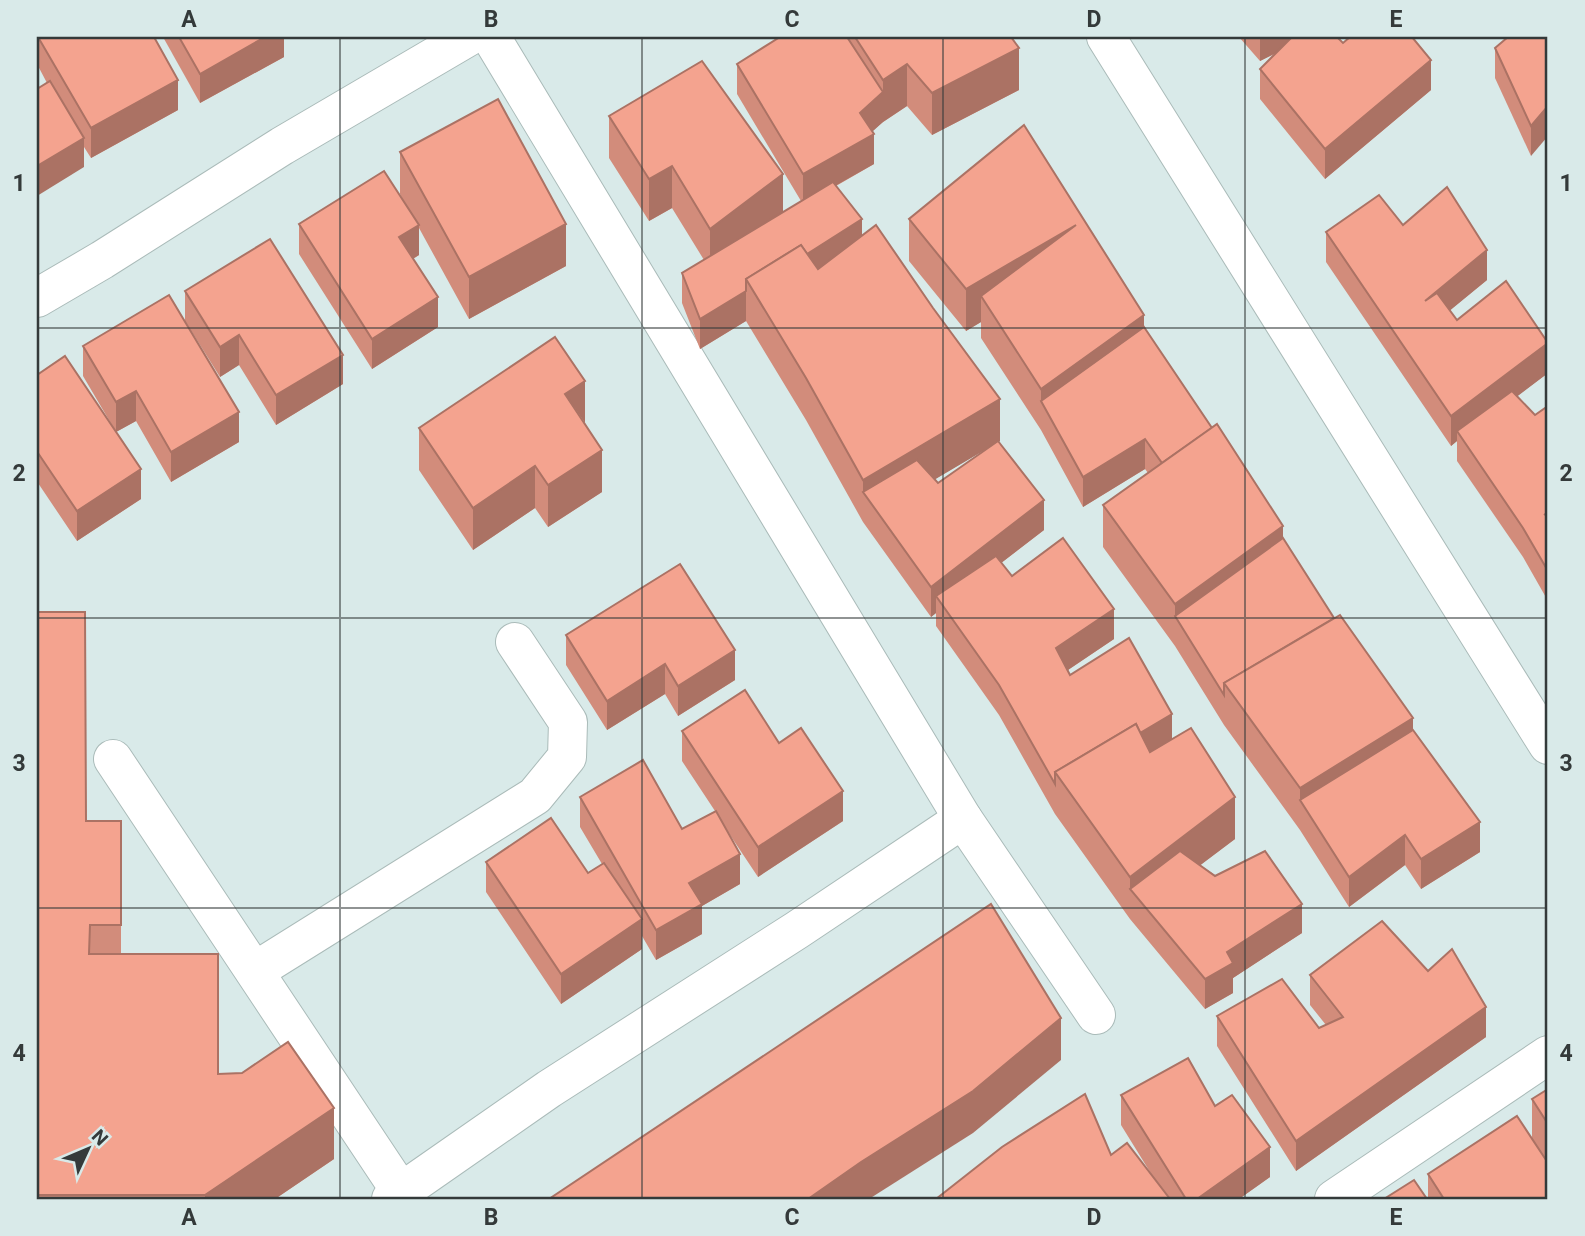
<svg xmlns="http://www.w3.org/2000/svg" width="1585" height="1236" font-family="Roboto,sans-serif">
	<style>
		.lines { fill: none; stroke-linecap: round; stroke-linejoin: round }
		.minor-casing { stroke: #aabbb9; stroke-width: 40 }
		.minor { stroke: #fff; stroke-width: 38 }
		.wall { fill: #d28c7b; fill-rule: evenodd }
		.shaded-wall { fill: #ab7264 }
		.building { fill: #f4a38f; stroke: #ab7264; stroke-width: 2 }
		.grid { fill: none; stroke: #343a3a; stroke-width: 2; stroke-opacity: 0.55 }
		.neatline { fill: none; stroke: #343a3a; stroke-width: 2.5 }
		.grid-label { font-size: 23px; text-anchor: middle; font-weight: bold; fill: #343a3a }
	</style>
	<rect width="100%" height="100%" fill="#d9eae9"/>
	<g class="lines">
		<g class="minor-casing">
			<g id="minor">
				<path d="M 491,37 L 963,819 L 1096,1015"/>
				<path d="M 1106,37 L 1548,745"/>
				<path d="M 37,298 L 102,260 L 282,146 L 468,37"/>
				<path d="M 113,759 L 401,1192"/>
				<path d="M 255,971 L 535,796 L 567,757 L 568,722 L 515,642"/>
				<path d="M 391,1199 L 549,1089 L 797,930 L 963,819"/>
				<path d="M 1334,1199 L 1548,1055"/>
			</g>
		</g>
		<use href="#minor" class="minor"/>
	</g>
	<g class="wall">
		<path d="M 37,37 L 154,37 L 178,110 L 91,158 L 84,147 L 84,167 L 47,83 L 37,64 Z"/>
		<path d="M 163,37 L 284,37 L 284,57 L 200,103 Z"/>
		<path d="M 780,37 L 1011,37 L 1019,90 L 932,135 L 907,106 L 883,122 L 872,131 L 874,164 L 836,186 L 862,235 L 1000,441 L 998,442 L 1044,530 L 1001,563 L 1012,576 L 1114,639 L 1068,670 L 1070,675 L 1172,738 L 1235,839 L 1200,865 L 1302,933 L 1233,978 L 1233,993 L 1205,1009 L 1130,919 L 1055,814 L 999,715 L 936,626 L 936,613 L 931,617 L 863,522 L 806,420 L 746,321 L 700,349 L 682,303 L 682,273 L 704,260 L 672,208 L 649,221 L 609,158 L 609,116 L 783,212 L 801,201 L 737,94 L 737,64 ZM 989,447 L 938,483 L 935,479 Z"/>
		<path d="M 1239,37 L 1337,37 L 1343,43 L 1431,90 L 1325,179 L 1260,99 L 1260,69 L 1276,53 L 1260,61 Z"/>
		<path d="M 1548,37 L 1531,156 L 1495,78 L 1495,48 Z"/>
		<path d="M 400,152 L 566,266 L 469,319 L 419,228 L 419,255 L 413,259 L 438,327 L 372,369 L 299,254 L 299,224 L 405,204 L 400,194 Z"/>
		<path d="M 909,219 L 1144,327 L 1283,538 L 1334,618 L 1413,730 L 1480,852 L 1421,889 L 1405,865 L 1349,907 L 1300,830 L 1224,725 L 1175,646 L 1103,547 L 1103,505 L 1148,473 L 1145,469 L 1083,507 L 1041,430 L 981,338 L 981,322 L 966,331 L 909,261 Z"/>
		<path d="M 1403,225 L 1487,280 L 1450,310 L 1457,320 L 1548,373 L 1517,396 L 1535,415 L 1548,406 L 1548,601 L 1523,557 L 1457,461 L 1457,441 L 1451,446 L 1326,262 L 1326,232 Z"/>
		<path d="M 185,291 L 343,384 L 276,425 L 239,365 L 220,377 L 185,321 Z"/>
		<path d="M 83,346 L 239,442 L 171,482 L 136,421 L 116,432 L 83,376 Z"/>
		<path d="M 37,375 L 141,499 L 77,541 L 38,483 L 37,484 Z"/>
		<path d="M 584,423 L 602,492 L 548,527 L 535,508 L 473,550 L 419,470 L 419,428 Z"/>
		<path d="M 37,612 L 86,821 L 121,821 L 121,954 L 218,1074 L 334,1159 L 275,1199 L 37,1199 Z"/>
		<path d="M 566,635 L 735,680 L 678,716 L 665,694 L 607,730 L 566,665 Z"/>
		<path d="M 682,731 L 779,743 L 843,821 L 758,877 L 726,829 L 740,884 L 702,906 L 702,934 L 656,960 L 642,936 L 642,949 L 561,1004 L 486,892 L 486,862 L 588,873 L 602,864 L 580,827 L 580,797 L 682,829 L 715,811 L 682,761 Z"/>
		<path d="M 1310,975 L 1486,1037 L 1296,1171 L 1217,1046 L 1217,1016 L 1319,1028 L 1326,1025 L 1310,1005 Z"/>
		<path d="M 1548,1089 L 1548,1199 L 1428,1199 L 1428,1174 L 1532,1139 L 1532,1099 Z"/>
		<path d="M 1121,1095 L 1215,1106 L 1270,1177 L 1239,1199 L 936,1199 L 1111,1155 L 1155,1180 L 1121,1125 Z"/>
	</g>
	<g class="shaded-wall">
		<path d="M 265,37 L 284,37 L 284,57 L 200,103 L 200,74 Z"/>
		<path d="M 1260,37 L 1308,37 L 1260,61 Z"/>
		<path d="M 1019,48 L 1019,90 L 932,135 L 932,93 Z"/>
		<path d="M 1431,60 L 1431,90 L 1325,179 L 1325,149 Z"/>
		<path d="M 907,64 L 907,106 L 883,122 L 883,80 Z"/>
		<path d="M 178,80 L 178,110 L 91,158 L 91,128 Z"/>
		<path d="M 883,92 L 883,122 L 862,141 L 874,134 L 874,164 L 803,204 L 803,174 L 860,113 Z"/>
		<path d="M 1548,106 L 1548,136 L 1531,156 L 1531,126 Z"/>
		<path d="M 84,138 L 84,167 L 37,196 L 37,166 Z"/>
		<path d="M 672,166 L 672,208 L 649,221 L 649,179 Z"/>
		<path d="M 783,174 L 783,216 L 710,270 L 710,229 Z"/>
		<path d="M 862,219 L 862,249 L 764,310 L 751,288 Z"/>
		<path d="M 566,224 L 566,266 L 469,319 L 469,277 Z"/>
		<path d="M 419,225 L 419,255 L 399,267 L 399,237 Z"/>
		<path d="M 1076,225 L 981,296 L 981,322 L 966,331 L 966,289 Z"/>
		<path d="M 1487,250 L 1487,280 L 1425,331 L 1425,301 Z"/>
		<path d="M 746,291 L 746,321 L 700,349 L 700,319 Z"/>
		<path d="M 438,297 L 438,327 L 372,369 L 372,339 Z"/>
		<path d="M 1144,315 L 1144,357 L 1041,401 L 1041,389 Z"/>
		<path d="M 239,335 L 239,365 L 220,377 L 220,347 Z"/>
		<path d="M 1548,343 L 1548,373 L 1462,438 L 1457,431 L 1457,441 L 1451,446 L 1451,416 Z"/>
		<path d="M 343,355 L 343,384 L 276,425 L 276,395 Z"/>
		<path d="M 585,381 L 585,423 L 565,394 Z"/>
		<path d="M 136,391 L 136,421 L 116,432 L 116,402 Z"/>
		<path d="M 1000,399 L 1000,441 L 878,513 L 863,492 L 863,480 Z"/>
		<path d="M 239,412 L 239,442 L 171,482 L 171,452 Z"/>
		<path d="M 1145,439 L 1145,469 L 1083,507 L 1083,477 Z"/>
		<path d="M 602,450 L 602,492 L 548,527 L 548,485 Z"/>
		<path d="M 38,453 L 38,483 L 37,484 L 37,454 Z"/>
		<path d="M 535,466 L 535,508 L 473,550 L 473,508 Z"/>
		<path d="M 141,469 L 141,499 L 77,541 L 77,511 Z"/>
		<path d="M 1044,500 L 1044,530 L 944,607 L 936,596 L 936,613 L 931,617 L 931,587 Z"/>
		<path d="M 1283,526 L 1283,568 L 1175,616 L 1175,604 Z"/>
		<path d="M 1114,609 L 1114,639 L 1056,678 L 1056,648 Z"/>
		<path d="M 735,650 L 735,680 L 678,716 L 678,686 Z"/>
		<path d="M 665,664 L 665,694 L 607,730 L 607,701 Z"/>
		<path d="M 1172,714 L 1172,743 L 1076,801 L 1061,780 Z"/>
		<path d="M 1413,718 L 1413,760 L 1300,800 L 1300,788 Z"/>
		<path d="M 843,791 L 843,821 L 758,877 L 758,847 Z"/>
		<path d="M 1235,797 L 1235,839 L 1145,907 L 1130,889 L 1130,877 Z"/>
		<path d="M 1480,822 L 1480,852 L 1421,889 L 1421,859 Z"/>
		<path d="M 1405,835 L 1405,865 L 1349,907 L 1349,877 Z"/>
		<path d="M 740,854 L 740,884 L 702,906 L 702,934 L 656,960 L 656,930 L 689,883 Z"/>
		<path d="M 1302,904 L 1302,933 L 1233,978 L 1233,993 L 1205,1009 L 1205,979 L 1227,952 Z"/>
		<path d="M 642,919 L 642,949 L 561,1004 L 561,974 Z"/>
		<path d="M 1486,1007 L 1486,1037 L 1296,1171 L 1296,1141 Z"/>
		<path d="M 1061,1018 L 1061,1060 L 973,1133 L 869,1199 L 808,1199 Z"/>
		<path d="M 334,1108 L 334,1159 L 275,1199 L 205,1199 L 205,1195 Z"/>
		<path d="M 1270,1147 L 1270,1177 L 1239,1199 L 1197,1199 Z"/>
	</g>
	<g class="building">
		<path d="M 38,37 L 154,37 L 178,80 L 91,128 Z"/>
		<path d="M 179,37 L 265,37 L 200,74 Z"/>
		<path d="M 780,37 L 847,37 L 883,92 L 860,113 L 874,134 L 803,174 L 737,64 Z"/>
		<path d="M 855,37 L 1011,37 L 1019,48 L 932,93 L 907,64 L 883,80 Z"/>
		<path d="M 1292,37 L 1337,37 L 1343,43 L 1350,37 L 1412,37 L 1431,60 L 1325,149 L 1260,69 Z"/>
		<path d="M 1508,37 L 1548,37 L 1548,106 L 1531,126 L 1495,48 Z"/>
		<path d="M 702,61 L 783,174 L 710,229 L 672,166 L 649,179 L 609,116 Z"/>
		<path d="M 50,81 L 84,138 L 37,166 L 37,89 Z"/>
		<path d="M 498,99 L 566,224 L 469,277 L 400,152 Z"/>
		<path d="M 1024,125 L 1144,315 L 1041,389 L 981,296 L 1076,225 L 966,289 L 909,219 Z"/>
		<path d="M 384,171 L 419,225 L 399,237 L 438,297 L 372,339 L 299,224 Z"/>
		<path d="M 833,182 L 862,219 L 807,254 L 801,245 L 746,279 L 746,291 L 700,319 L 682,273 Z"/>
		<path d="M 1447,187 L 1487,250 L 1425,301 L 1437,293 L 1457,320 L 1506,281 L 1548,343 L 1451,416 L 1326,232 L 1379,195 L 1403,225 Z"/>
		<path d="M 876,225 L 933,308 L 1000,399 L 863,480 L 806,378 L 746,279 L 801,245 L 818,269 Z"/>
		<path d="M 270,239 L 343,355 L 276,395 L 239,335 L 220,347 L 185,291 Z"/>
		<path d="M 169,295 L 239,412 L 171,452 L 136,391 L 116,402 L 83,346 Z"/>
		<path d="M 1144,327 L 1212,428 L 1162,463 L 1145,439 L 1083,477 L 1041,401 Z"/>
		<path d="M 555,337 L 585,381 L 565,394 L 602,450 L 548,485 L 535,466 L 473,508 L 419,428 Z"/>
		<path d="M 65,356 L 141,469 L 77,511 L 38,453 L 37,454 L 37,375 Z"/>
		<path d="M 1512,391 L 1535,415 L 1548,406 L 1548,512 L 1544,515 L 1548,512 L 1548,571 L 1523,528 L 1457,431 Z"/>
		<path d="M 1217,424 L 1283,526 L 1175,604 L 1103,505 Z"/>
		<path d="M 998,441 L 1044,500 L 931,587 L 863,492 L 917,460 L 938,483 Z"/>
		<path d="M 1063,538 L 1114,609 L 1056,648 L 1070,675 L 1129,638 L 1172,714 L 1140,733 L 1136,724 L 1055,772 L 1055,784 L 999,685 L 936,596 L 996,556 L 1012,576 Z"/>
		<path d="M 1283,538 L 1334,618 L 1224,683 L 1224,695 L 1175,616 Z"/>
		<path d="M 680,564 L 735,650 L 678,686 L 665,664 L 607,701 L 566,635 Z"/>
		<path d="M 37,612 L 85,612 L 86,821 L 121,821 L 121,925 L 90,925 L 89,954 L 218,954 L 218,1074 L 242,1073 L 288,1042 L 334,1108 L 205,1195 L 37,1195 Z"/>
		<path d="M 1340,615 L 1413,718 L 1300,788 L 1224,683 Z"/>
		<path d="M 745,690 L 779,743 L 801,728 L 843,791 L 758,847 L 682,731 Z"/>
		<path d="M 1136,724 L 1150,752 L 1191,728 L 1235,797 L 1130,877 L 1055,772 Z"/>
		<path d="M 1413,730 L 1480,822 L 1421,859 L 1405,835 L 1349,877 L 1300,800 Z"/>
		<path d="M 643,760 L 682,829 L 716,811 L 740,854 L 689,883 L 702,904 L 656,930 L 580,797 Z"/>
		<path d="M 551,818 L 588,873 L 604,863 L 642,919 L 561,974 L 486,862 Z"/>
		<path d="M 1180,851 L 1215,876 L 1265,851 L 1302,904 L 1227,952 L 1233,963 L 1205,979 L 1130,889 Z"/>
		<path d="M 991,904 L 1061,1018 L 973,1091 L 861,1162 L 808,1199 L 549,1199 Z"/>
		<path d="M 1382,921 L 1428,971 L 1452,949 L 1486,1007 L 1296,1141 L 1217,1016 L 1282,979 L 1319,1028 L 1343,1017 L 1310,975 Z"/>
		<path d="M 1188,1058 L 1215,1106 L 1232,1095 L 1270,1147 L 1197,1199 L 1186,1199 L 1121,1095 Z"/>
		<path d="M 1548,1089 L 1548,1124 L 1532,1099 Z"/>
		<path d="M 1085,1094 L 1111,1155 L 1127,1143 L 1170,1199 L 936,1199 L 1002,1147 Z"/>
		<path d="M 1517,1116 L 1548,1163 L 1548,1199 L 1444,1199 L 1428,1174 Z"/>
		<path d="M 1414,1180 L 1427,1199 L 1384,1199 Z"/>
	</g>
	<path class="grid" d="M 340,37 L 340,1199M 642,37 L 642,1199M 943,37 L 943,1199M 1245,37 L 1245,1199M 37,328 L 1548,328M 37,618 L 1548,618M 37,908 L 1548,908"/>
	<rect width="1585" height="1236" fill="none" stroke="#d9eae9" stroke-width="77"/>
	<g transform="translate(88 1149) rotate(46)" stroke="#d9eae9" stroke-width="5" paint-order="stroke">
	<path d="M0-5L12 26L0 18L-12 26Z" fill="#343a3a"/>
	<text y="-10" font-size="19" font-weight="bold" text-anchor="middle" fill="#343a3a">N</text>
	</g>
	<rect x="38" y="38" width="1508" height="1160" class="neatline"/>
	<g class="grid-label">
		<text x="189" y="27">A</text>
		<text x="491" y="27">B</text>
		<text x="792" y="27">C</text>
		<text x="1094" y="27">D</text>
		<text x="1396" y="27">E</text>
		<text x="19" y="191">1</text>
		<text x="1566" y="191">1</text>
		<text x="19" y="481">2</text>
		<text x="1566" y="481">2</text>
		<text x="19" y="771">3</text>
		<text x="1566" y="771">3</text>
		<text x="19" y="1061">4</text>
		<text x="1566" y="1061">4</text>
		<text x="189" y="1225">A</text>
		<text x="491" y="1225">B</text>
		<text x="792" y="1225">C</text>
		<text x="1094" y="1225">D</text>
		<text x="1396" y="1225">E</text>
	</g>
</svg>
